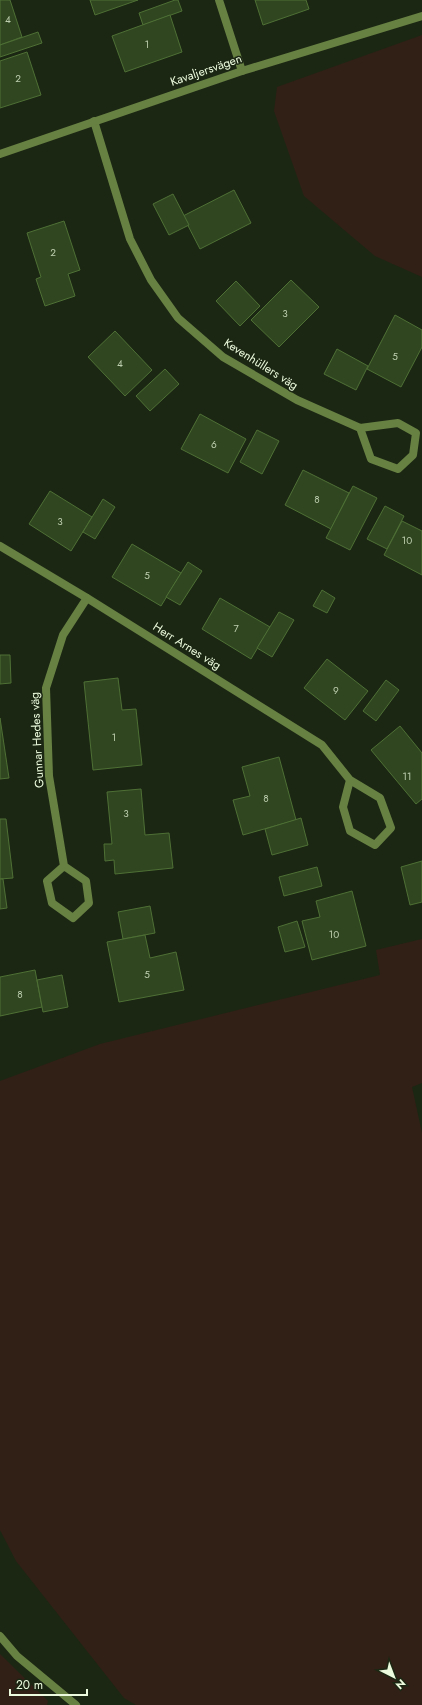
<svg xmlns="http://www.w3.org/2000/svg" width="422" height="1705" font-family="Jost,sans-serif">
	<style>
		.green { fill: #312016 }
		.building { fill: #304621; stroke: #4e7035 }
		.lines { fill: none; stroke-linecap: round; stroke-linejoin: round }
		.street { stroke: #678143; stroke-width: 8 }
		.labels { text-anchor: middle; dominant-baseline: central; stroke-width: 3; stroke-linejoin: round; paint-order: stroke }
		.number-label { font-size: 10px; fill: #bdceae }
		.street-label { font-size: 12px; fill: #ecfbdd; stroke: #1c2713 }
	</style>
	<rect width="100%" height="100%" fill="#1c2713"/>
	<g class="green">
		<path d="M 422,35 L 422,277 L 375,256 L 304,196 L 274,111 L 277,87 Z"/>
		<path d="M 422,939 L 422,1083 L 412,1087 L 422,1133 L 422,1705 L 136,1705 L 124,1698 L 16,1561 L 0,1530 L 0,1081 L 100,1044 L 380,975 L 376,950 Z"/>
		<path d="M 0,1654 L 48,1701 L 47,1705 L 0,1705 Z"/>
	</g>
	<g class="building">
		<path d="M 0,0 L 10,0 L 22,37 L 0,45 Z"/>
		<path d="M 90,0 L 138,0 L 95,15 Z"/>
		<path d="M 175,0 L 178,0 L 182,11 L 143,25 L 139,13 Z"/>
		<path d="M 255,0 L 306,0 L 309,9 L 263,25 Z"/>
		<path d="M 170,15 L 182,52 L 125,72 L 112,36 Z"/>
		<path d="M 38,32 L 42,43 L 0,57 L 0,45 Z"/>
		<path d="M 27,52 L 41,95 L 0,108 L 0,61 Z"/>
		<path d="M 234,190 L 251,223 L 200,249 L 183,216 Z"/>
		<path d="M 173,194 L 189,225 L 169,235 L 153,204 Z"/>
		<path d="M 64,221 L 80,270 L 68,274 L 75,296 L 45,306 L 36,279 L 41,277 L 27,233 Z"/>
		<path d="M 291,280 L 319,307 L 279,347 L 251,320 Z"/>
		<path d="M 236,281 L 260,306 L 240,326 L 216,301 Z"/>
		<path d="M 395,315 L 422,330 L 422,347 L 401,387 L 367,369 Z"/>
		<path d="M 115,331 L 152,370 L 125,396 L 88,357 Z"/>
		<path d="M 337,349 L 368,366 L 356,390 L 324,374 Z"/>
		<path d="M 165,369 L 179,384 L 150,411 L 136,396 Z"/>
		<path d="M 200,414 L 246,439 L 228,473 L 181,449 Z"/>
		<path d="M 257,430 L 279,441 L 262,474 L 240,462 Z"/>
		<path d="M 303,470 L 349,493 L 331,529 L 285,505 Z"/>
		<path d="M 353,486 L 377,498 L 350,550 L 326,538 Z"/>
		<path d="M 50,491 L 92,517 L 71,551 L 29,524 Z"/>
		<path d="M 103,499 L 115,507 L 95,539 L 83,532 Z"/>
		<path d="M 385,506 L 404,516 L 387,549 L 367,539 Z"/>
		<path d="M 402,521 L 422,531 L 422,575 L 384,555 Z"/>
		<path d="M 132,544 L 181,573 L 161,606 L 112,577 Z"/>
		<path d="M 188,562 L 202,571 L 180,605 L 166,597 Z"/>
		<path d="M 322,590 L 335,598 L 327,613 L 313,606 Z"/>
		<path d="M 220,598 L 270,627 L 251,659 L 202,629 Z"/>
		<path d="M 279,612 L 294,620 L 272,657 L 257,648 Z"/>
		<path d="M 0,655 L 10,655 L 11,683 L 0,684 Z"/>
		<path d="M 327,659 L 368,691 L 345,720 L 304,688 Z"/>
		<path d="M 118,678 L 122,710 L 136,709 L 142,765 L 93,770 L 84,682 Z"/>
		<path d="M 386,680 L 399,690 L 376,721 L 363,711 Z"/>
		<path d="M 0,718 L 9,778 L 0,779 Z"/>
		<path d="M 400,726 L 422,753 L 422,799 L 416,804 L 371,750 Z"/>
		<path d="M 279,757 L 296,820 L 243,835 L 233,800 L 250,796 L 242,767 Z"/>
		<path d="M 141,789 L 145,835 L 169,833 L 173,868 L 115,874 L 114,860 L 105,861 L 104,844 L 112,844 L 107,792 Z"/>
		<path d="M 301,818 L 308,845 L 272,855 L 265,829 Z"/>
		<path d="M 0,819 L 6,819 L 13,878 L 0,879 Z"/>
		<path d="M 422,861 L 422,902 L 410,905 L 401,867 Z"/>
		<path d="M 317,867 L 322,886 L 284,896 L 279,877 Z"/>
		<path d="M 0,879 L 3,879 L 7,908 L 0,909 Z"/>
		<path d="M 352,891 L 366,946 L 312,960 L 302,921 L 320,917 L 316,901 Z"/>
		<path d="M 150,906 L 155,933 L 123,939 L 118,912 Z"/>
		<path d="M 297,921 L 305,947 L 285,952 L 278,927 Z"/>
		<path d="M 145,935 L 150,958 L 176,952 L 184,990 L 119,1002 L 107,942 Z"/>
		<path d="M 35,970 L 42,1007 L 0,1016 L 0,977 Z"/>
		<path d="M 62,975 L 68,1007 L 43,1012 L 37,980 Z"/>
	</g>
	<g class="lines">
		<g class="street">
			<path d="M 219,0 L 242,71"/>
			<path d="M 94,121 L 130,239 L 151,280 L 178,318 L 223,357 L 297,400 L 360,428 L 398,423 L 416,433 L 413,455 L 398,469 L 371,459 L 360,428"/>
			<path d="M 0,154 L 242,71 L 422,16"/>
			<path d="M 0,546 L 87,598 L 322,745 L 350,780 L 380,798 L 391,828 L 375,845 L 350,831 L 343,807 L 350,780"/>
			<path d="M 64,866 L 47,881 L 52,903 L 73,918 L 89,903 L 86,881 L 64,866 L 49,776 L 46,688 L 63,635 L 87,598"/>
			<path d="M 0,1636 L 17,1656 L 76,1705"/>
		</g>
	</g>
	<g class="labels">
		<g class="number-label">
			<text x="8" y="19">4</text>
			<text x="147" y="44">1</text>
			<text x="18" y="78">2</text>
			<text x="53" y="252">2</text>
			<text x="285" y="313">3</text>
			<text x="395" y="356">5</text>
			<text x="120" y="363">4</text>
			<text x="214" y="444">6</text>
			<text x="317" y="499">8</text>
			<text x="60" y="521">3</text>
			<text x="407" y="540">10</text>
			<text x="147" y="575">5</text>
			<text x="236" y="628">7</text>
			<text x="336" y="690">9</text>
			<text x="114" y="737">1</text>
			<text x="407" y="776">11</text>
			<text x="266" y="798">8</text>
			<text x="126" y="813">3</text>
			<text x="334" y="934">10</text>
			<text x="147" y="974">5</text>
			<text x="20" y="994">8</text>
		</g>
		<g class="street-label">
			<text transform="translate(206 70) rotate(-19)">Kavaljersvägen</text>
			<text transform="translate(261 364) rotate(32)">Kevenhüllers väg</text>
			<text transform="translate(187 646) rotate(32)">Herr Arnes väg</text>
			<text transform="translate(37 740) rotate(-93)">Gunnar Hedes väg</text>
		</g>
	</g>
	<g transform="translate(394 1677) rotate(138)" stroke="#1c2713" stroke-width="3" paint-order="stroke">
	<path d="M0-3L7 15L0 10L-7 15Z" fill="#ecfbdd"/>
	<text y="-6" font-size="11" font-weight="bold" text-anchor="middle" fill="#ecfbdd">N</text>
	</g>
	<path d="M10 1689v6h77v-6" fill="none" stroke="#ecfbdd" stroke-width="2"/>
	<text x="16" y="1689" font-size="12" fill="#ecfbdd" stroke="#1c2713" stroke-width="3" paint-order="stroke">20 m</text>
</svg>
